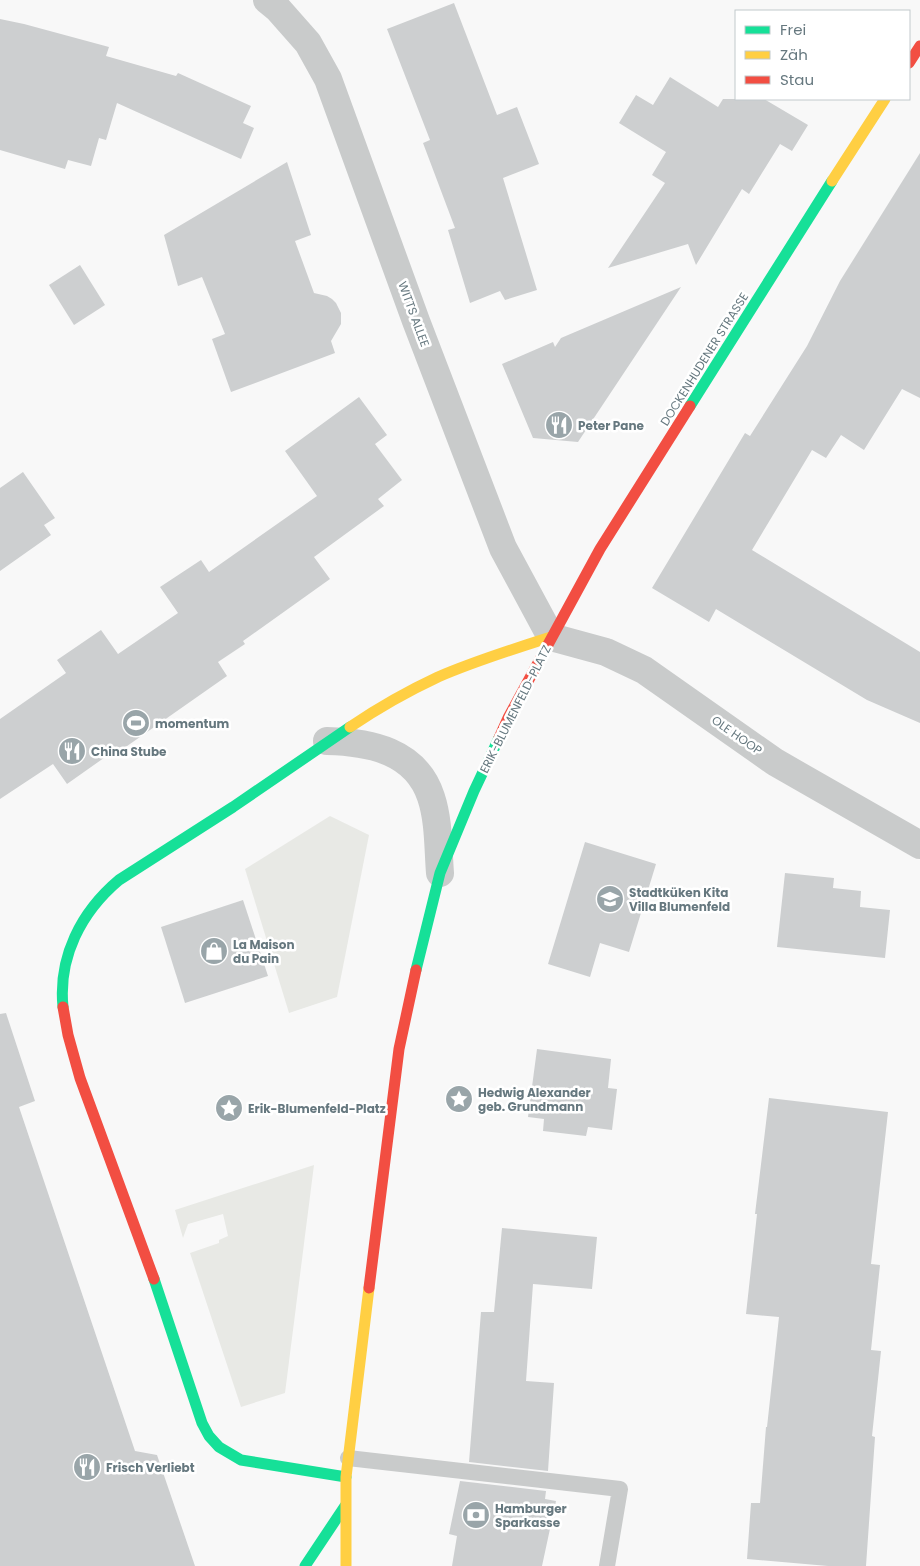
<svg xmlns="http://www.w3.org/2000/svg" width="920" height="1566" font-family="Poppins,sans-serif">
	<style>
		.green { fill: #e8e9e5 }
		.building { fill: #cdcfd0 }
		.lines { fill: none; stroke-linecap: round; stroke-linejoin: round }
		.lane { stroke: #c9cbcb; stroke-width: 16 }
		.street { stroke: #c9cbcb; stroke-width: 28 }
		.fast { stroke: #16e098; stroke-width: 11 }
		.slow { stroke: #ffcf43; stroke-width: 11 }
		.jam { stroke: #f24e42; stroke-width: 11 }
		.labels { text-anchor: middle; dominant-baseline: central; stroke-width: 5; stroke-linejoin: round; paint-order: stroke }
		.street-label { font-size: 12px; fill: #66787f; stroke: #fff }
		.poi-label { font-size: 12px; font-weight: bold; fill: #66787f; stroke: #fff; text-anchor: start }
	</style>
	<rect width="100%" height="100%" fill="#f8f8f8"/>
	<g class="green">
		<path d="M 330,816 L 369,835 L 337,997 L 289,1013 L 245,869 Z"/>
		<path d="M 314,1165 L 285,1393 L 241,1407 L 190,1253 L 219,1243 L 219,1240 L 228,1236 L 223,1214 L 188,1224 L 183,1238 L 175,1210 Z"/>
	</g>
	<g class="building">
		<path d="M 454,3 L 497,115 L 517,107 L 539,164 L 503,178 L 537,290 L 505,300 L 500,291 L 470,303 L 448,230 L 455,228 L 423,143 L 430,140 L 387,29 Z"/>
		<path d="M 0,19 L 24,24 L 109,47 L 106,56 L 176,76 L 178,73 L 251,106 L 243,123 L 254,128 L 241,159 L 117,103 L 106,140 L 99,138 L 91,166 L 68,160 L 65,169 L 0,150 Z"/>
		<path d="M 670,77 L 718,107 L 723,99 L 764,99 L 808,125 L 792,151 L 780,144 L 749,194 L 742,189 L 696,265 L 688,244 L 608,268 L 665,183 L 652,175 L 666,152 L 619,123 L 636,95 L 653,105 Z"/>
		<path d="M 920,153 L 920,398 L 902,389 L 864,450 L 841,435 L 826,458 L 812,450 L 752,550 L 920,652 L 920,723 L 867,700 L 716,609 L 709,622 L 652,588 L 745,433 L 750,436 L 807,346 L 840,281 Z"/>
		<path d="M 287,162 L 311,235 L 295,241 L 314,293 L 327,296 L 332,299 L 336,303 L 341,313 L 341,324 L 331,341 L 335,353 L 231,392 L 212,339 L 225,334 L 202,277 L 178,286 L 164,235 Z"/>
		<path d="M 80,265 L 105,305 L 74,325 L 49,285 Z"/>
		<path d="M 681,287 L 578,442 L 533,438 L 502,364 L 553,342 L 555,347 L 561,338 Z"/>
		<path d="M 359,397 L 387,435 L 375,444 L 402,480 L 378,499 L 384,506 L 314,557 L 330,579 L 243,641 L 245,644 L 218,662 L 227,676 L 120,751 L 118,748 L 67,784 L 53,764 L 0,799 L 0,719 L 66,673 L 57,660 L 101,630 L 118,654 L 178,613 L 160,587 L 201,560 L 209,572 L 317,496 L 285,451 Z"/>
		<path d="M 23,472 L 55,518 L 44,525 L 51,535 L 0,571 L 0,488 Z"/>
		<path d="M 585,842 L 656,864 L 629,952 L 600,943 L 590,977 L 548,964 Z"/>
		<path d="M 785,873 L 834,878 L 833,888 L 861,891 L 860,907 L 890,910 L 885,958 L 777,947 Z"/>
		<path d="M 243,900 L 268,976 L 185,1003 L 161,927 Z"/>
		<path d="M 6,1013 L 35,1101 L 19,1107 L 135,1451 L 157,1455 L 195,1566 L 0,1566 L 0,1014 Z"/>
		<path d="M 537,1049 L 611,1059 L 608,1088 L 617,1089 L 612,1130 L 588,1127 L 586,1136 L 543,1131 L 544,1119 L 528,1117 Z"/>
		<path d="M 769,1098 L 888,1112 L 871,1264 L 880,1265 L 871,1350 L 881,1351 L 872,1436 L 875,1437 L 866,1566 L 828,1566 L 747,1559 L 751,1503 L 760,1503 L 766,1427 L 767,1427 L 779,1317 L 746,1314 L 757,1214 L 755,1214 Z"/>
		<path d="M 502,1228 L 597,1237 L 592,1289 L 533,1284 L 526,1381 L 554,1383 L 548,1471 L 469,1462 L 481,1312 L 494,1312 Z"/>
		<path d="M 460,1481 L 546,1491 L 545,1499 L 556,1501 L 542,1566 L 452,1566 L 457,1536 L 449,1534 Z"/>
	</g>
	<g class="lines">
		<path class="lane" d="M 348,1458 L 620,1489 L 607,1566"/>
		<g class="street">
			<path d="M 267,0 L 278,9 L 308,43 L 328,79 L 416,321 L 503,548 L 551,637 L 606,652 L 644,670 L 775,762 L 920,845"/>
			<path d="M 327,741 C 370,742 416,751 431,797 C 439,821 438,848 440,873"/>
		</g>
		<g class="fast">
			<path d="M 690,406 L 832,181"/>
			<path d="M 416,970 L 440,873 L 474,791 L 499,738"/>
			<path d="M 63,1007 C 58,957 81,912 119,880 L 233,807 L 350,727"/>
			<path d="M 154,1279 L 202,1423 L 209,1436 L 219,1447 L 241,1460 L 346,1477"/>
			<path d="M 305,1566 L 345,1506"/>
		</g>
		<g class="slow">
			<path d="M 832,181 L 885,99"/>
			<path d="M 350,727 C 378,708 408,691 438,677 C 475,661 513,649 551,637"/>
			<path d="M 346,1566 L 346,1477 L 369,1288"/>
		</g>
		<g class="jam">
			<path d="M 909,63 L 920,46"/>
			<path d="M 499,738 L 508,718 L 600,549 L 690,406"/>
			<path d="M 63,1007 L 68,1035 L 80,1078 L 154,1279"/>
			<path d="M 369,1288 L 399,1049 L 416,970"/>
		</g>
	</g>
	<defs>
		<g id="restaurant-disc" transform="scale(1.4375)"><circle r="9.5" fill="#99a5a9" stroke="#fff"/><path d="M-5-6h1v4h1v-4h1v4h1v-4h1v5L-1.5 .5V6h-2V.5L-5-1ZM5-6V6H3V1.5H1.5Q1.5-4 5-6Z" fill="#fff"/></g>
		<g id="stadium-disc" transform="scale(1.4375)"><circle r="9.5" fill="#99a5a9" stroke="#fff"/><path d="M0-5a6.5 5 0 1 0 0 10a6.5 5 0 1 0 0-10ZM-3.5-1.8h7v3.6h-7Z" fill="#fff"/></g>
		<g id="school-disc" transform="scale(1.4375)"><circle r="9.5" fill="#99a5a9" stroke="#fff"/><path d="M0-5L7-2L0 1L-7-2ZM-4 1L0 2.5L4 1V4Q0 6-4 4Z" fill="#fff"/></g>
		<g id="shop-disc" transform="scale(1.4375)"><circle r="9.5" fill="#99a5a9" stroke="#fff"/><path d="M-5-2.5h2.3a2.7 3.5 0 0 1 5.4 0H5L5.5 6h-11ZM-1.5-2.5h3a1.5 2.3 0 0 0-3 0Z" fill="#fff"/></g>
		<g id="sight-disc" transform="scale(1.4375)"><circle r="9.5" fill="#99a5a9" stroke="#fff"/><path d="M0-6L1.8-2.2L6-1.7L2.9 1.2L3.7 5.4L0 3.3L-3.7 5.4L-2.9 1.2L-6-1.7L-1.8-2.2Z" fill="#fff"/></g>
		<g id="bank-disc" transform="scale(1.4375)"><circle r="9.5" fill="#99a5a9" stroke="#fff"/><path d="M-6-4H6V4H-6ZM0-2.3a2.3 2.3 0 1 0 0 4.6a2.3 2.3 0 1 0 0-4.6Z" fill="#fff"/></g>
	</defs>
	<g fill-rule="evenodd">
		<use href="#restaurant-disc" x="559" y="425"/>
		<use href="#stadium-disc" x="136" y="723"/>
		<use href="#restaurant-disc" x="72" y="751"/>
		<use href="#school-disc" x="610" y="899"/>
		<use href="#shop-disc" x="214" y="951"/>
		<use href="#sight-disc" x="459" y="1099"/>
		<use href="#sight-disc" x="229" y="1108"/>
		<use href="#restaurant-disc" x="87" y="1467"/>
		<use href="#bank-disc" x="476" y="1515"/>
	</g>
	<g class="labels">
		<g class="street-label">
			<text transform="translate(414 314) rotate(70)">WITTS ALLEE</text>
			<text transform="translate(704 359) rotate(-58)">DOCKENHUDENER STRASSE</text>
			<text transform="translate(515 709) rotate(-63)">ERIK-BLUMENFELD-PLATZ</text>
			<text transform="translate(737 735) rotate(35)">OLE HOOP</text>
		</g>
		<g class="poi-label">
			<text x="578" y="425">Peter Pane</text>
			<text x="155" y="723">momentum</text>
			<text x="91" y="751">China Stube</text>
			<text x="629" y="892">Stadtküken Kita<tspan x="629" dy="14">Villa Blumenfeld</tspan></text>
			<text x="233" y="944">La Maison<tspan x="233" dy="14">du Pain</tspan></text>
			<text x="478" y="1092">Hedwig Alexander<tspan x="478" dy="14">geb. Grundmann</tspan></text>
			<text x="248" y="1108">Erik-Blumenfeld-Platz</text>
			<text x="106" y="1467">Frisch Verliebt</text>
			<text x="495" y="1508">Hamburger<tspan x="495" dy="14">Sparkasse</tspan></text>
		</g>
	</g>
	<rect x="735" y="10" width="175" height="90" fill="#ffffff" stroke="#c2c9cc"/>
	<rect x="745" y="26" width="25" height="8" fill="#16e098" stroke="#c2c9cc"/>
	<text x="780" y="35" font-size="15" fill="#66787f">Frei</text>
	<rect x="745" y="51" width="25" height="8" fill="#ffcf43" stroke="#c2c9cc"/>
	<text x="780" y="60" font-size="15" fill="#66787f">Zäh</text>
	<rect x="745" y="76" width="25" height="8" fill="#f24e42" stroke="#c2c9cc"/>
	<text x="780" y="85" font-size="15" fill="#66787f">Stau</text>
</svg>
